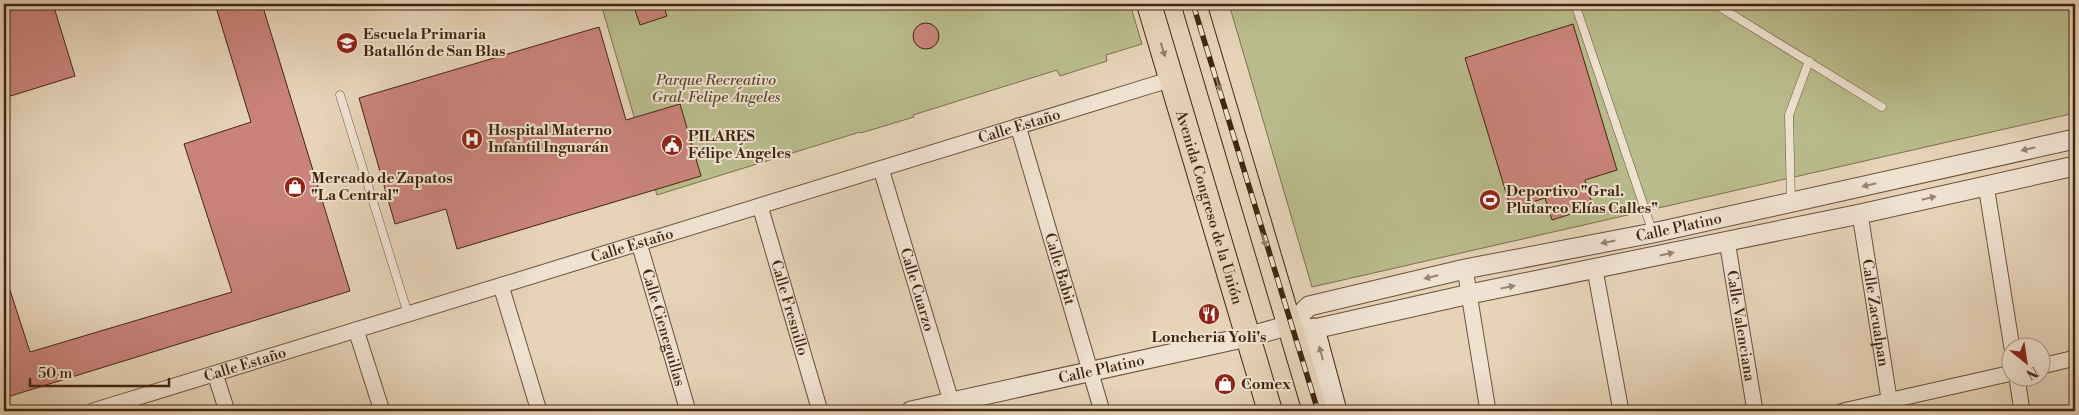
<svg xmlns="http://www.w3.org/2000/svg" width="2079" height="415" font-family="'Libre Bodoni',serif">
	<style>
		.green { fill: #b9bb8c; stroke: #7d704e }
		.building { fill: #ca837b; stroke: #41260f }
		.lines { fill: none; stroke-linecap: round; stroke-linejoin: round }
		.service-casing { stroke: #6a5139; stroke-width: 9 }
		.minor-casing { stroke: #6a5139; stroke-width: 17 }
		.tertiary-casing { stroke: #6a5139; stroke-width: 21 }
		.secondary-casing { stroke: #41260f; stroke-width: 23 }
		.primary-casing { stroke: #41260f; stroke-width: 26 }
		.service { stroke: #efe2d1; stroke-width: 8 }
		.minor { stroke: #efe2d1; stroke-width: 15 }
		.tertiary { stroke: #efe2d1; stroke-width: 19 }
		.secondary { stroke: #efe2d1; stroke-width: 21 }
		.primary { stroke: #e6d3b8; stroke-width: 24 }
		.rail-casing { stroke: #41260f; stroke-width: 5.5 }
		.rail { stroke: #efe2d1; stroke-width: 4; stroke-dasharray: 11; stroke-linecap: butt }
		.oneway { fill: #947c64 }
		.oneway2 { fill: #988470 }
		.labels { text-anchor: middle; dominant-baseline: central; stroke-width: 4; stroke-linejoin: round; paint-order: stroke }
		.poi-label { font-size: 15px; font-weight: bold; fill: #41260f; stroke: #efe2d1; text-anchor: start }
		.park-label { font-size: 15px; font-style: italic; fill: #5f4b2e; stroke: #efe2d1 }
		.street-label { font-size: 15px; fill: #41260f; stroke: #efe2d1 }
	</style>
	<rect width="100%" height="100%" fill="#e6d3b8"/>
	<filter id="stains"><feTurbulence type="fractalNoise" baseFrequency=".004" numOctaves="4"/><feColorMatrix values="0 0 0 0 .2 0 0 0 0 .09 0 0 0 0 .02 0 0 0 .5 -.17"/></filter>
	<radialGradient id="worn" r=".72"><stop offset=".6" stop-color="#630" stop-opacity="0"/><stop offset="1" stop-color="#630" stop-opacity=".3"/></radialGradient>
	<g class="green">
		<path d="M 601,4 L 1130,4 L 1142,44 L 1106,55 L 1107,61 L 1060,76 L 1057,70 L 913,115 L 914,117 L 861,133 L 860,132 L 657,195 Z"/>
		<path d="M 1229,4 L 2075,4 L 2075,113 L 1312,287 Z"/>
	</g>
	<g class="building">
		<path d="M 4,4 L 53,4 L 75,76 L 4,98 Z"/>
		<path d="M 215,4 L 262,4 L 350,291 L 4,398 L 4,282 L 7,281 L 30,352 L 232,292 L 184,144 L 251,122 Z"/>
		<path d="M 633,4 L 663,4 L 667,16 L 640,25 Z"/>
		<circle cx="926" cy="36" r="13"/>
		<path d="M 1573,24 L 1617,170 L 1585,180 L 1593,207 L 1552,220 L 1545,198 L 1511,209 L 1465,58 Z"/>
		<path d="M 599,27 L 626,120 L 680,104 L 701,176 L 457,249 L 446,209 L 395,224 L 359,98 Z"/>
	</g>
	<g class="lines">
		<g class="service-casing">
			<g id="service">
				<path d="M 1575,4 L 1653,233"/>
				<path d="M 1715,4 L 1882,107"/>
				<path d="M 340,95 L 408,314"/>
				<path d="M 1791,202 L 1789,115 L 1809,61"/>
			</g>
		</g>
		<g class="minor-casing">
			<g id="minor">
				<path id="s1" d="M 1018,126 L 1102,411"/>
				<path id="s2" d="M 881,169 L 954,411"/>
				<path d="M 1986,185 L 2012,348"/>
				<path id="s3" d="M 760,206 L 820,411"/>
				<path id="s4" d="M 1860,214 L 1891,411"/>
				<path id="s5" d="M 1727,241 L 1755,411"/>
				<path id="s6" d="M 639,243 L 688,411"/>
				<path d="M 1465,269 L 1488,411"/>
				<path d="M 1595,270 L 1621,411"/>
				<path d="M 501,286 L 539,411"/>
				<path d="M 356,330 L 382,411"/>
				<path d="M 2042,366 L 2075,358"/>
				<path d="M 215,374 L 227,411"/>
				<path d="M 2017,378 L 2022,411"/>
				<path id="s7" d="M 93,411 L 1172,79"/>
				<path d="M 1843,411 L 2012,373"/>
			</g>
		</g>
		<g class="tertiary-casing">
			<g id="tertiary">
				<path id="s8" d="M 1290,325 L 1309,306 L 1465,269 L 1653,233 L 2075,139"/>
				<path id="s9" d="M 911,411 L 1247,337 L 1290,325 L 1314,329 L 1470,294 L 1860,214 L 2075,166"/>
			</g>
		</g>
		<g class="secondary-casing">
			<path id="secondary" d="M 1314,329 L 1336,411"/>
		</g>
		<g class="primary-casing">
			<g id="primary">
				<path id="s10" d="M 1149,4 L 1270,411"/>
				<path d="M 1194,4 L 1315,411"/>
			</g>
		</g>
		<use href="#service" class="service"/>
		<use href="#minor" class="minor"/>
		<use href="#tertiary" class="tertiary"/>
		<use href="#secondary" class="secondary"/>
		<use href="#primary" class="primary"/>
		<g class="rail-casing">
			<path id="rail" d="M 1193,4 L 1318,411"/>
		</g>
		<use href="#rail" class="rail"/>
	</g>
	<defs><path id="oneway-solid" d="M-6-.8H1V-3.2L6.5 0L1 3.2V.8H-6Z" transform="scale(1.25)"/></defs>
	<g class="oneway">
		<use href="#oneway-solid" transform="translate(1163 50) rotate(73)"/>
		<use href="#oneway-solid" transform="translate(1218 84) rotate(73)"/>
		<use href="#oneway-solid" transform="translate(1264 240) rotate(73)"/>
	</g>
	<g class="oneway2">
		<use href="#oneway-solid" transform="translate(2028 149) rotate(167)"/>
		<use href="#oneway-solid" transform="translate(1869 185) rotate(167)"/>
		<use href="#oneway-solid" transform="translate(1929 198) rotate(-13)"/>
		<use href="#oneway-solid" transform="translate(1608 242) rotate(169)"/>
		<use href="#oneway-solid" transform="translate(1667 254) rotate(-12)"/>
		<use href="#oneway-solid" transform="translate(1431 277) rotate(167)"/>
		<use href="#oneway-solid" transform="translate(1508 287) rotate(-11)"/>
		<use href="#oneway-solid" transform="translate(1321 353) rotate(-105)"/>
	</g>
	<defs>
		<g id="school-disc" transform="scale(1.125)"><circle r="9.5" fill="#8f2418" stroke="#efe2d1"/><path d="M0-5L7-2L0 1L-7-2ZM-4 1L0 2.5L4 1V4Q0 6-4 4Z" fill="#fff"/></g>
		<g id="hospital-disc" transform="scale(1.125)"><circle r="9.5" fill="#8f2418" stroke="#efe2d1"/><path d="M-5-5h3v3.5h4V-5h3V5h-3V1.5h-4V5h-3Z" fill="#fff"/></g>
		<g id="civic-disc" transform="scale(1.125)"><circle r="9.5" fill="#8f2418" stroke="#efe2d1"/><path d="M-.6-6.5H3V-4.5H.6V-3L4-1V1h2V6H-6V1h2V-1L-.6-3ZM-1.2 2.5V6h2.4V2.5Z" fill="#fff"/></g>
		<g id="shop-disc" transform="scale(1.125)"><circle r="9.5" fill="#8f2418" stroke="#efe2d1"/><path d="M-5-2.5h2.3a2.7 3.5 0 0 1 5.4 0H5L5.5 6h-11ZM-1.5-2.5h3a1.5 2.3 0 0 0-3 0Z" fill="#fff"/></g>
		<g id="stadium-disc" transform="scale(1.125)"><circle r="9.5" fill="#8f2418" stroke="#efe2d1"/><path d="M0-5a6.5 5 0 1 0 0 10a6.5 5 0 1 0 0-10ZM-3.5-1.8h7v3.6h-7Z" fill="#fff"/></g>
		<g id="restaurant-disc" transform="scale(1.125)"><circle r="9.5" fill="#8f2418" stroke="#efe2d1"/><path d="M-5-6h1v4h1v-4h1v4h1v-4h1v5L-1.5 .5V6h-2V.5L-5-1ZM5-6V6H3V1.5H1.5Q1.5-4 5-6Z" fill="#fff"/></g>
	</defs>
	<g fill-rule="evenodd">
		<use href="#school-disc" x="347" y="43"/>
		<use href="#hospital-disc" x="472" y="139"/>
		<use href="#civic-disc" x="672" y="145"/>
		<use href="#shop-disc" x="295" y="187"/>
		<use href="#stadium-disc" x="1490" y="200"/>
		<use href="#restaurant-disc" x="1209" y="314"/>
		<use href="#shop-disc" x="1225" y="384"/>
	</g>
	<g class="labels">
		<g class="poi-label">
			<text x="363" y="34">Escuela Primaria<tspan x="363" dy="17">Batallón de San Blas</tspan></text>
			<text x="488" y="130">Hospital Materno<tspan x="488" dy="17">Infantil Inguarán</tspan></text>
			<text x="688" y="136">PILARES<tspan x="688" dy="17">Félipe Ángeles</tspan></text>
			<text x="311" y="178">Mercado de Zapatos<tspan x="311" dy="17">"La Central"</tspan></text>
			<text x="1506" y="191">Deportivo "Gral.<tspan x="1506" dy="17">Plutarco Elías Calles"</tspan></text>
			<text x="1209" y="337" text-anchor="middle">Loncheria Yoli's</text>
			<text x="1241" y="384">Comex</text>
		</g>
		<g class="park-label">
			<text x="716" y="80">Parque Recreativo<tspan x="716" dy="17">Gral. Felipe Ángeles</tspan></text>
		</g>
		<g class="street-label">
			<text stroke="none"><textPath href="#s7" startOffset="969">Calle Estaño</textPath></text>
			<text stroke="none"><textPath href="#s10" startOffset="212">Avenida Congreso de la Unión</textPath></text>
			<text stroke="none"><textPath href="#s8" startOffset="405">Calle Platino</textPath></text>
			<text stroke="none"><textPath href="#s7" startOffset="564">Calle Estaño</textPath></text>
			<text stroke="none"><textPath href="#s1" startOffset="149">Calle Babit</textPath></text>
			<text stroke="none"><textPath href="#s2" startOffset="126">Calle Cuarzo</textPath></text>
			<text stroke="none"><textPath href="#s3" startOffset="106">Calle Fresnillo</textPath></text>
			<text stroke="none"><textPath href="#s4" startOffset="100">Calle Zacualpan</textPath></text>
			<text stroke="none"><textPath href="#s5" startOffset="86">Calle Valenciana</textPath></text>
			<text stroke="none"><textPath href="#s6" startOffset="88">Calle Cieneguillas</textPath></text>
			<text stroke="none"><textPath href="#s7" startOffset="159">Calle Estaño</textPath></text>
			<text stroke="none"><textPath href="#s9" startOffset="195">Calle Platino</textPath></text>
		</g>
	</g>
	<rect width="2079" height="415" fill="none" stroke="#e6d3b8" stroke-width="20"/>
	<rect x="5" y="5" width="2069" height="405" fill="none" stroke="#41260f" stroke-width="2.5"/>
	<rect x="10" y="10" width="2059" height="395" fill="none" stroke="#41260f"/>
	<g transform="translate(2026 362) rotate(150)"><circle r="24" fill="#efe2d1" stroke="#a99783"/>
	<path d="M0-4L9 19L0 12L-9 19Z" fill="#8f2418"/>
	<text y="-8" font-size="14" font-weight="bold" text-anchor="middle" fill="#41260f">N</text>
	</g>
	<path d="M30 378v8h139v-8" fill="none" stroke="#41260f" stroke-width="2.5"/>
	<text x="38" y="378" font-size="15" fill="#41260f" stroke="#efe2d1" stroke-width="4" paint-order="stroke">50 m</text>
	<rect width="100%" height="100%" filter="url(#stains)"/>
	<rect width="100%" height="100%" fill="url(#worn)"/>
</svg>
